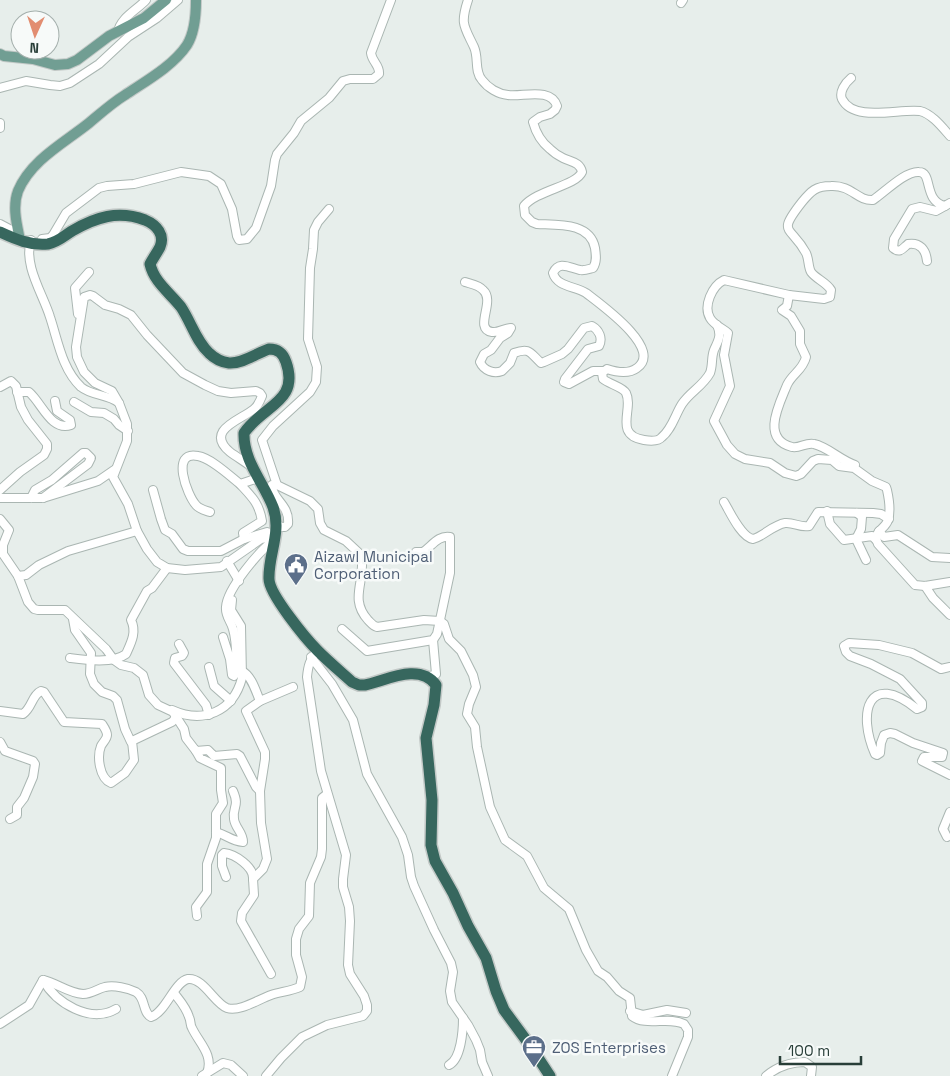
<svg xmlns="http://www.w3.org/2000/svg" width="950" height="1076" font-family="'Space Grotesk',sans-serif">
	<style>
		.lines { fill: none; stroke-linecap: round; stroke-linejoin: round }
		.minor-casing { stroke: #aab6b2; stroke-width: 10 }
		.major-casing { stroke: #c3c9c7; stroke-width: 12 }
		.highway-casing { stroke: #c3c9c7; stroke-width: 14 }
		.minor { stroke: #fff; stroke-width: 8 }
		.major { stroke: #719e93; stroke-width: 10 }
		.highway { stroke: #37675e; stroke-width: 11 }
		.labels { text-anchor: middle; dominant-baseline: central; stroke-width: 5; stroke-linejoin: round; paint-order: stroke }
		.service-label { font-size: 15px; fill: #4e5e75; stroke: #f7faf9; text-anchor: start }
	</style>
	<rect width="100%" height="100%" fill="#e7eeeb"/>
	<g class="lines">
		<g class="minor-casing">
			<g id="minor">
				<path d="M 468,0 C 460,24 464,26 474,47 C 479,58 474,71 482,80 C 488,88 498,94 508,95 C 523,97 551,87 557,106 L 555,110 L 550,114 L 540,117 L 533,122 C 536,133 541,142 550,149 C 554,153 559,156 563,158 C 571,162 580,162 582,172 C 576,186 537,190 524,206 L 525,215 L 532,222 L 537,224 C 557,225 590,222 595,248 C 596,255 597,262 593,268 C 589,269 584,271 580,270 C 570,268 559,260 553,273 C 557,287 575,286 586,293 C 600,304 664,349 637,368 C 629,374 616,372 607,369 L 602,373 L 603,379 C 609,384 623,387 626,393 C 634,409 613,435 644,440 C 650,441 658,442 662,437 C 672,429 675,415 682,404 C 690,392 703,386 710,373 C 713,365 711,358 714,350 C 718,341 722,336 717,325"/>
				<path d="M 681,3 L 683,0"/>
				<path d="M 118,32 C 120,18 137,10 146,0"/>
				<path d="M 851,78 C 845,83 839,92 842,99 C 854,123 900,108 920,111 C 932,114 942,127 950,136"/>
				<path d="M 0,88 L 26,81 L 50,85 L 60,86 L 70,83 L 99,64 L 128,37 L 157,18 L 178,0"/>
				<path d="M 0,123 L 0,128"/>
				<path d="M 950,203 L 945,206 C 923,201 933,172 919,172 C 905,171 885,192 873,200 C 857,201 852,185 831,186 C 816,186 811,191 802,202 C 776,235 791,225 806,253 C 809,259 808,267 811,272 C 816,279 826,282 831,290 L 830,297 L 824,299 L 789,295 L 724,280 C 712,286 703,306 710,318 C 714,325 722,328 728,333 L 724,355 L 730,386 L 714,421 L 727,445 L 735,454 L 745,459 L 770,463 L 785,473 L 796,476 L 801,474 L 813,461 L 818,459 L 832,460 L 839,466 L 854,468 L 872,481 L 886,487 L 887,490 C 889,499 891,511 888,520 C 885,530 872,531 878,544 L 915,585 L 925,586 L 950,582"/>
				<path d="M 329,209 L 318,222 L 314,230 L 313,249 L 310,268 L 308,339 L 317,367 L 316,382 L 310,392 L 273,426 L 262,440 L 277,485 L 310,501 L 318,509 L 320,523 L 324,530 L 346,541 L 361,555 C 367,580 348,598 368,620 C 371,623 373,626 377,627 L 424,620 L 440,621 L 444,624 L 449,639 L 461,651 L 473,675 L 476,687 L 469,704 L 467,714 L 475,727 L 477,747 L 490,807 L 505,840 L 527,856 L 544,888 L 569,909 L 586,950 L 598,971 L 607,977 L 619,991 L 630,998 L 632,1016 C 646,1027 669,1016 684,1024 L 688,1030 L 688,1037 L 672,1076"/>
				<path d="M 0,224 L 17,233"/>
				<path d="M 42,239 L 50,238 L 53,235 L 66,213 L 99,188 L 107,186 L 134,184 L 181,172 L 209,176 L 221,184 L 232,209 L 237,236 L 239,240 L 247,239 L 256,228 L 271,186 L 275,160 L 277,154 L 294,133 L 301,121 L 329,98 L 343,81 L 350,79 L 373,79 L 379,74 C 380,65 372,62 371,53 L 391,0"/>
				<path d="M 31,240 C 23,265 43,294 50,317 C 58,341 62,369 81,387 C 92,396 108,394 119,403"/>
				<path d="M 927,261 C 926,250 920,242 908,244 C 903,248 900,254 893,248 L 894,239 L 912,209 L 920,207 L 936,211 L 945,206"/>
				<path d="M 465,282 C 471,284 479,285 483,290 C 496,301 473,329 492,332 C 498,333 505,328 511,328 L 508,333 L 500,338 L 491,350 L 484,354 L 480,362 C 484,371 494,374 502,371 L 510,363 L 514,353 C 530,347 530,353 541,363 L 544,362 L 562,354 L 568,349 L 584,328 L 592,326 C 599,330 603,338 599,346 L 588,349 L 565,379 L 564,382 L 569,384 L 593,371 L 603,371"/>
				<path d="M 789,295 L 787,306 L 782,310 L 791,316 L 800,331 L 800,344 L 806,357 C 803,370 792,374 787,385 C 780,403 760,439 792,447 C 799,449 806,442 814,444 C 828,447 840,460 855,465"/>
				<path d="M 78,314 L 75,288 L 89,272"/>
				<path d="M 0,387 L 11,381 L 16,386 L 21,407 L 28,420 L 47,444 L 47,449 L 44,455 L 20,472 L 0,490"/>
				<path d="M 17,392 L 29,392 C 42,403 51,432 71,425 L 70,420 L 57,411 L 55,401"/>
				<path d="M 74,402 L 91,412 L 104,413 L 114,419 L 119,425 L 128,431"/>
				<path d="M 252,467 C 245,462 237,457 230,452 C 204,430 241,420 254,409 C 258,406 260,401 262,396 L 260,393 L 256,391 L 231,393 L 218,391 L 205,385 L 183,373 L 147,335 L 131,315 L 119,309 L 105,305 L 93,296 L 90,295 L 84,297 L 76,347 L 77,357 L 84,372 L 95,383 L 112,391 L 119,403 L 127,424 L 127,441 L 113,477 L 128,504 L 137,531 L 147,549 L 157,562 L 167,568 L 185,570 L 221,567 L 261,539 L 276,536"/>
				<path d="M 240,484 C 252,497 259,503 262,521 L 243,533 L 244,539"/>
				<path d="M 153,490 L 161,519 L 165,530 L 172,534 L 183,549 L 188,551 L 221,551 L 244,539 L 267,532"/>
				<path d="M 0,498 L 43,498 L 98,481 L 114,470"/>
				<path d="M 31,498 L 35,490 L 52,480 L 83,453 L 86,453 L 91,458 L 88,464 L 43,498"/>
				<path d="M 724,502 C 730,512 741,537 753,539 C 764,536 773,525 785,523 C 794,522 800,528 809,526 L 818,512 L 873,513 L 881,514 L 889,519"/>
				<path d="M 827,511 L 830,524 L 844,540 L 872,536 L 876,540"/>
				<path d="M 210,512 C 204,510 199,509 196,505 C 187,495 170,450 198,456 C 211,458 230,476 240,484 L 258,478"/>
				<path d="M 857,513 L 862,517 L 861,529 L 856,539 L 866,560"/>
				<path d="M 0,519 L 9,530 L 3,545 L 3,554 L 18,576 L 28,602 L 34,609 L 38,610 L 65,610 L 106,649 L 114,660 L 121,665 L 134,668 L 143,675 L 149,695 L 158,705 L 173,712 L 184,729 L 186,738 L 196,751 L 208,750 L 214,756 L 237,754 L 240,756 L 256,787 L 260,791 L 261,823 L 267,859 L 263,869 L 253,879 L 254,895 L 242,913 L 241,921 L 271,974"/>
				<path d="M 276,523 L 281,527 L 285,527 L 288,524 C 290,504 271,499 272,485 L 277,485"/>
				<path d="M 879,531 L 884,537 L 898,535 L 932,557 L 950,558"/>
				<path d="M 227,561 L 239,581"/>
				<path d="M 18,576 L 26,575 L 39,565 L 68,551 L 137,531"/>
				<path d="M 925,586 L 933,598 L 950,615"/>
				<path d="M 73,619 L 75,630 L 91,653 L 90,674 L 94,684 L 102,692 L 113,696 L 117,700 L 125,729 L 131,742"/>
				<path d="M 342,629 L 367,651 L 433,640 L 437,634 L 450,573 L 450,537 C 438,535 432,546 423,552 L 416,552"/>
				<path d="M 223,637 L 230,659 L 232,675 L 234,676 L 237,671 C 236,658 237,642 233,629 C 231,621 225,616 226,607 C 227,589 260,549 276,539"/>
				<path d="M 179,644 L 184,653 L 182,656 L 175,658 L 174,663 L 206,705 L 209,715"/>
				<path d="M 311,657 L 332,684 L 353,720 L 367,774 L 402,837 L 408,855 L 411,877 L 414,886 L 434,930 L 451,963 L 453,972 L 450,991 L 452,1002 L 468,1025 L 476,1040 L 480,1050 L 482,1062 L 488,1076"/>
				<path d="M 70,658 C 85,660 113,664 126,654 C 131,643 137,632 131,620 L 147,591 L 152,588 L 167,568"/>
				<path d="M 209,667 L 214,686 L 231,701"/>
				<path d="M 950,667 L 941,669 L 912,653 L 879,645 L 849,643 L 844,646 L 846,652 L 850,656 L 871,664 L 900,679 L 922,703 L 922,707 L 917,709 C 868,670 857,713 875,754 L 877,755 L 880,753 L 881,743 L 884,735 L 890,733 L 895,734 L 913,743 L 943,753 L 942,757 L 924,757 L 922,761 L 950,775"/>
				<path d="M 242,671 C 252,676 256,692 260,701"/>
				<path d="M 428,677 L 436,674 L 433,640"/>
				<path d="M 172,710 C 203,724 233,712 242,678 L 241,626 L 231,610 L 232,600"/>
				<path d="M 0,711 L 23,714 C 32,708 32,695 41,691 L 44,692 L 64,722 L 102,724 C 104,727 107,731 107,735 C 107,739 103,742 101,746 C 97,756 99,778 111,783 L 125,773 L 134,760 L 132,741 L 172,722 L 174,720 L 176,716"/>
				<path d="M 0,742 L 5,751 L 33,761 L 35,764 L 33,777 L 24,798 L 17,807 L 17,815 L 10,819"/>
				<path d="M 196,751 L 200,758 L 221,768 L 221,790 L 223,803 L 216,814 L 216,838 L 207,864 L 207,892 L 196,907 L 197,916"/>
				<path d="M 260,791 L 265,759 L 265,752 L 246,711 L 260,701 L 293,687"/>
				<path d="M 216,832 C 227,835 231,841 243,842 C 243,832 235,828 234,819 C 232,807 240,807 233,791"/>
				<path d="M 947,837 L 943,829 L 950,812"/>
				<path d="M 226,877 L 222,866 L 222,855 L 224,853 C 235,854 254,867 253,879"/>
				<path d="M 43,980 C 56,1003 90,1024 116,1009"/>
				<path d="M 174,993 C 180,1001 186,1007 189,1017 C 191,1021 190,1025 192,1028 C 199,1043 214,1055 207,1073"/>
				<path d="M 630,1011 L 643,1015 L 667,1010 L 686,1013"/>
				<path d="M 0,1024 L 29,1005 L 43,980 C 57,983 68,993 83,994 C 92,994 97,989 105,987 C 114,985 128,988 136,992 C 146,998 142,1012 151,1017 C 166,1012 174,982 188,979 C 203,977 215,1004 227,1008 C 240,1012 259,999 271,995 C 280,992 291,991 300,987 L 302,977 L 296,955 L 296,939 L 299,929 L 309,916 L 310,883 L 321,857 L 322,849 L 322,798 L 327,794"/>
				<path d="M 449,1065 C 461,1059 463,1031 463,1018"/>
				<path d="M 202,1076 L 223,1063 L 231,1065 L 243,1076"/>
				<path d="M 266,1076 L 281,1058 L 302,1037 L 327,1025 L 363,1016 L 367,1011 L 367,1005 L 364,996 L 350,974 L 348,965 L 350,921 L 349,907 L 343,887 L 343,879 L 346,855 L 321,771 L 307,677 C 308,666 310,659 317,651"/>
				<path d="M 766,1076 C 777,1067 791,1062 805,1062 L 812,1067 L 811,1076"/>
			</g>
		</g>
		<g class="major-casing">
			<g id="major">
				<path d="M 0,54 L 4,56 L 33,59 L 55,65 L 68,64 L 77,60 L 109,36 L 144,18 L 166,0"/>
				<path d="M 20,240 C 17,225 12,207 18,191 C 31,160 64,143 89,123 C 101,113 112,103 125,95 C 146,81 173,66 187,45 C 195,32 196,14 196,0"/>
			</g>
		</g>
		<g class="highway-casing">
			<path id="highway" d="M 0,232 C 15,239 31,246 48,244 C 58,242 64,236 72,231 C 96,217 118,210 145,220 C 157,225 165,235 160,247 C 157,253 153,258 150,264 C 154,282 170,293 181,307 C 191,322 196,341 209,353 C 214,358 222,362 229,363 C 242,364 257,353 269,349 C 278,349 283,353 286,362 C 300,402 263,405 244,433 C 243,461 264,483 273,507 C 282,532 268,555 269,579 C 269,594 306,639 318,651 C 329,662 341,672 352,682 L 359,685 L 365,685 C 385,681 419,662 436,685 L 434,705 L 426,738 L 432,800 L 431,845 L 435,861 L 453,893 L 468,926 L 486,958 L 496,991 L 504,1010 L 529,1044 L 550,1076"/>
		</g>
		<use href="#minor" class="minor"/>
		<use href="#major" class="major"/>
		<use href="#highway" class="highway"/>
	</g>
	<defs>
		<g id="civic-pin" transform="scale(1.25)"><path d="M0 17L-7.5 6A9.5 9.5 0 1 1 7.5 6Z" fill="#5c6f8a" stroke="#f7faf9"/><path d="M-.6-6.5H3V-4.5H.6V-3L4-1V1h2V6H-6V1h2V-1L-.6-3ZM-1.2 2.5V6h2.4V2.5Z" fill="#fff"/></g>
		<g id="office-pin" transform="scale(1.25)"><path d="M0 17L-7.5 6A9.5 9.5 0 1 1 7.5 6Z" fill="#5c6f8a" stroke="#f7faf9"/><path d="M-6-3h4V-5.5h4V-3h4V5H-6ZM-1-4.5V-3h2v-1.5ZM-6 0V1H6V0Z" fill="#fff"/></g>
	</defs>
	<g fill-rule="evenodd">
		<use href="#civic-pin" x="296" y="565"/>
		<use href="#office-pin" x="534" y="1047"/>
	</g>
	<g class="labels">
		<g class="service-label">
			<text x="314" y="556">Aizawl Municipal<tspan x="314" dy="17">Corporation</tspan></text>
			<text x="552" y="1047">ZOS Enterprises</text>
		</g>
	</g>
	<g transform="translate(35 35) rotate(183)"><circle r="24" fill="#f7faf9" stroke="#a4afac"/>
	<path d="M0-4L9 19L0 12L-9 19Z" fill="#e28d71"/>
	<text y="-8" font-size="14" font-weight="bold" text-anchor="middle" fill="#283e38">N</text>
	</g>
	<path d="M780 1056v8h81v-8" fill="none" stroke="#283e38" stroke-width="2.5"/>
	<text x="788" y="1056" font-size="15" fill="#283e38" stroke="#f7faf9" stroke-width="4" paint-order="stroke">100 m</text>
</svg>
